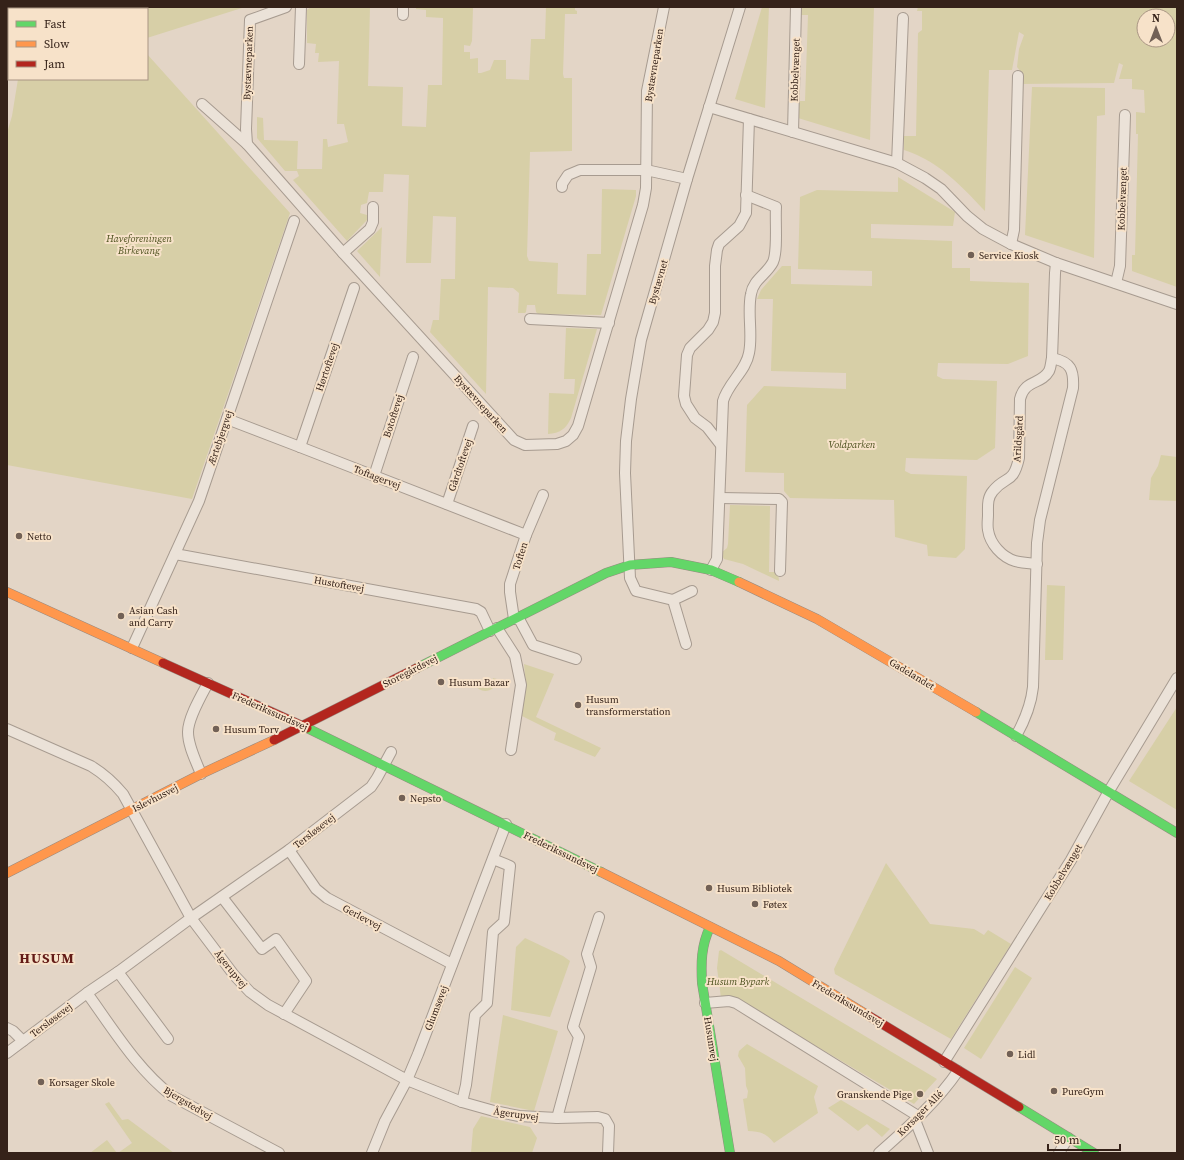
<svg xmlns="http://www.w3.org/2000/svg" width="1184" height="1160" font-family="'Source Serif 4',serif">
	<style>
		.green { fill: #d7cfa7; fill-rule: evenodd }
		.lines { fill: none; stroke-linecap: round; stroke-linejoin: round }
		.street-casing { stroke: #a79b90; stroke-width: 12 }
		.fast-casing { stroke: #978a80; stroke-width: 10 }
		.slow-casing { stroke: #978a80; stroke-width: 10 }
		.jam-casing { stroke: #978a80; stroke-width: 10 }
		.street { stroke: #ebe2d8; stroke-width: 10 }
		.fast { stroke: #63d668; stroke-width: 9 }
		.slow { stroke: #ff974d; stroke-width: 9 }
		.jam { stroke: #b3261e; stroke-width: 9 }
		.poi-dot { fill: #726156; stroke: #f7e2c9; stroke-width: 1.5 }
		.labels { text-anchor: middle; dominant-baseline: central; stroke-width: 4; stroke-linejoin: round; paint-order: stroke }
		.street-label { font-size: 10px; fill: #352219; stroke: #f7e2c9 }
		.park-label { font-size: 10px; font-style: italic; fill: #4e521f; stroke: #f7e2c9 }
		.poi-label { font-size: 10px; fill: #352219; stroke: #f7e2c9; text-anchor: start }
		.district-label { font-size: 14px; font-weight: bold; letter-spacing: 1px; fill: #631a16; stroke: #f7e2c9 }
	</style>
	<rect width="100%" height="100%" fill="#e3d5c6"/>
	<g class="green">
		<path d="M 32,7 L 245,7 L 147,38 L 147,9 L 31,9 Z"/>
		<path d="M 311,7 L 370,7 L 368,86 L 403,87 L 402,126 L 426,127 L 428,85 L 442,85 L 443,22 L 443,18 L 426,17 L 426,10 L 416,9 L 416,7 L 473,7 L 472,41 L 470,46 L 464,45 L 464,52 L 470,52 L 470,59 L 478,58 L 478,73 L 481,73 L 490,70 L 494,60 L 506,60 L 506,79 L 529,80 L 531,39 L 545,39 L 546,7 L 575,7 L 575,10 L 577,11 L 577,14 L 565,14 L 563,74 L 564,78 L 572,78 L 572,151 L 530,152 L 527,256 L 529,261 L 558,263 L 557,294 L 586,295 L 587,254 L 601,254 L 602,189 L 636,190 L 636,196 L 601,315 L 538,314 L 536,312 L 535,305 L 527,305 L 526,312 L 525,313 L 518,313 L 519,293 L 513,288 L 488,287 L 486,394 L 430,332 L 433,320 L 439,320 L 441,279 L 455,279 L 456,217 L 433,216 L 431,263 L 406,263 L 409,175 L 384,174 L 383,192 L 369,192 L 367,203 L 361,205 L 360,213 L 367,215 L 368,219 L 347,241 L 293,180 L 299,176 L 297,171 L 285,171 L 257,138 L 257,117 L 263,118 L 264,140 L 298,141 L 297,169 L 322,169 L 323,139 L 327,139 L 328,147 L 348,142 L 344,124 L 337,124 L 339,61 L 318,62 L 319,53 L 315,53 L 316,44 L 307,43 L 307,10 Z"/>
		<path d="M 762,7 L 769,7 L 765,108 L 735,99 Z"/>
		<path d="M 801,7 L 874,7 L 870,140 L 798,118 L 799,101 L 805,101 L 808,15 L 801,15 Z"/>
		<path d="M 918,7 L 1177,7 L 1177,287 L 1132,271 L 1132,255 L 1135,255 L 1138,134 L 1136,134 L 1136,112 L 1145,113 L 1144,90 L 1132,89 L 1132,79 L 1119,79 L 1123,65 L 1119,63 L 1114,83 L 1020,84 L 1021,72 L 1017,67 L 1019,49 L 1024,35 L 1019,32 L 1012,70 L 989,70 L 985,211 C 967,192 945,168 921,157 C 916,154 910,152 904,150 L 904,136 L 916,136 L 918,33 L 922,30 L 922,11 L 917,11 ZM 1144,16 L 1168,16 L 1168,40 L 1144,40 Z"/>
		<path d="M 147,54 L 290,213 L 192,499 L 7,465 L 7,133 L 12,116 L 18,79 L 147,79 Z"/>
		<path d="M 1032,87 L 1105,88 L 1105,115 L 1097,116 L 1094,258 L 1025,235 Z"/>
		<path d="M 898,177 L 955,212 L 953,226 L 871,224 L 871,238 L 952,241 L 952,268 L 970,268 L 970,281 L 1029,283 L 1028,356 L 1008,364 L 938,363 L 937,376 L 943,379 L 997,381 L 995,448 L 977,460 L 906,458 L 905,471 L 911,474 L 967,476 L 965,549 L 956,558 L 928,556 L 927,545 L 895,537 L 894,500 L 790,498 L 784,491 L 784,473 L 745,472 L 747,405 L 764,386 L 846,389 L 846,373 L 771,371 L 773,299 L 757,299 L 761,290 L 782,266 L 791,266 L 791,284 L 872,286 L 872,271 L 798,269 L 800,197 L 817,190 L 898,192 Z"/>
		<path d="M 382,227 L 380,277 L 357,251 Z"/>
		<path d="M 566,328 L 597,329 L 571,418 C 566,429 560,433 548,434 L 549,393 L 574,394 L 575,379 L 564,379 Z"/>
		<path d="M 1161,455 L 1177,457 L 1177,501 L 1149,500 L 1151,478 L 1158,466 Z"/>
		<path d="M 730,505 L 770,506 L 769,572 L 778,572 L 779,581 L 743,564 L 724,559 L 721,553 L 727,548 L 728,544 Z"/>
		<path d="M 1047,585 L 1065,586 L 1063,660 L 1045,660 Z"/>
		<path d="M 524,664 L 554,674 L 536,717 L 601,748 L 595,757 L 554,740 L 556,733 L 522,716 L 526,687 Z"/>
		<path d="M 493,678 L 501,680 C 493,691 482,697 473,682 L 479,680 L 482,683 L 488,684 L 492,682 Z"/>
		<path d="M 1177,707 L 1177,810 L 1129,781 Z"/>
		<path d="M 886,863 L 930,924 L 974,929 L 984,935 L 988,930 L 1011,944 L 951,1039 L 835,974 L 834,969 Z"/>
		<path d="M 525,938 L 563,956 L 570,961 L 550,1017 L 511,1010 L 516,947 Z"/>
		<path d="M 721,950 L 937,1079 L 914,1104 L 740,1001 L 721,998 L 717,968 L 719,951 Z"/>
		<path d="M 1015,967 L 1032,978 L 981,1059 L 964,1048 Z"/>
		<path d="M 503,1015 L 558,1031 L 534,1111 L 490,1102 Z"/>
		<path d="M 747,1044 L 818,1086 L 814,1097 L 818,1113 L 774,1143 C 767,1133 758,1131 748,1131 L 743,1099 L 747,1098 L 748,1091 L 746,1086 L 745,1068 L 738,1056 L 739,1051 Z"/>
		<path d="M 841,1100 L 890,1129 L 882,1137 L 867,1124 L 858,1131 L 828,1108 Z"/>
		<path d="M 109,1102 L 122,1120 L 128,1119 L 174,1153 L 118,1153 L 132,1143 L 105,1104 Z"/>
		<path d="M 481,1116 L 530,1127 L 537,1138 L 532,1153 L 471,1153 L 473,1129 Z"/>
		<path d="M 107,1140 L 117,1153 L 90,1153 Z"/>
	</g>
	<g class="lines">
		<g class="street-casing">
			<g id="street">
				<path d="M 286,7 L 250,20 L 246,129 L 247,144 L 343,253 L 514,440 L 525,445 L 557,444 L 566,441 L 573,435 L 578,426 L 643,205 L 646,188 L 647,91 L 664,7"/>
				<path d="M 403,15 L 403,7"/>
				<path d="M 299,64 L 301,7"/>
				<path d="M 202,104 L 247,144"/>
				<path d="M 709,107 L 897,163 L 925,178 L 941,189 L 967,216 L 983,229 L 1011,244 L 1056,263 L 1177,304"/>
				<path d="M 793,132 L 796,7"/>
				<path d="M 897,163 L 903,18"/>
				<path d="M 562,187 L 562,184 L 568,175 L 580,170 L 646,170 L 687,179"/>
				<path d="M 1011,244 L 1014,230 L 1018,76"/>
				<path d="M 343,253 L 370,229 L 373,222 L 373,207"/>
				<path d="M 1116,283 L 1120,266 L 1125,115"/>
				<path d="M 530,319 L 609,323"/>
				<path d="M 227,419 L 300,447 L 526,535"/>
				<path d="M 721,445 L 707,427 L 695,418 L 686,404 L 684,396 L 687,355 L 690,348 L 708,330 L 713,322 L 715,313 L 715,266 L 717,250 L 719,244 L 739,226 L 746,213 L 749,119"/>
				<path d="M 300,447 L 354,288"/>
				<path d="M 374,476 L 413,357"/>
				<path d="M 720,498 L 779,499 L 782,502 L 780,571"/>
				<path d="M 447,504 L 473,426"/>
				<path d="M 175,554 L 476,609 L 481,612 L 490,631"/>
				<path d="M 1037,564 C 1030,563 1022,563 1015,561 C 1002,557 990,544 988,530 C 987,525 988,519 988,515 C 988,506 987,498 993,491 C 1006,475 1013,485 1019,458 L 1020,399 C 1025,379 1041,385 1049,371 C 1051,367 1051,362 1052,358 L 1055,273 L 1056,263"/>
				<path d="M 711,570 L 717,559 L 723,401 C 728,383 746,371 749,353 C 753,334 747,313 751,294 C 753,280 767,274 773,262 C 778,251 775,221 776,207 L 746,195"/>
				<path d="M 673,600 L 692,591"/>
				<path d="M 518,617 L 533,645 L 576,659"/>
				<path d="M 514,619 L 510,592 L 510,584 L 526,535 L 543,495"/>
				<path d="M 497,628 L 515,656 L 521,685 L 511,750"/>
				<path d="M 686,644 L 673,600 L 636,591 L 630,578 L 625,473 L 626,441 L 631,399 L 641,340 L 687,179 L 740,7"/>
				<path d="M 132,648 L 199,501 L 294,221"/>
				<path d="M 7,729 L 91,766 C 104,774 113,782 123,794 L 191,918 L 234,975 L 250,992 L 268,1005 L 407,1080 L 462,1102 L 494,1111 L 519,1116 L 557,1118 L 598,1117 L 605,1119 L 609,1126 L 608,1153"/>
				<path d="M 1016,736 C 1025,720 1031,706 1033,687 L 1037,543 L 1040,520 L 1073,388 C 1074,370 1071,362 1052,358"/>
				<path d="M 201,774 C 196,761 188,746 188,732 C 188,718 201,696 208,683"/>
				<path d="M 289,850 L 316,889 L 327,898 L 452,964"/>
				<path d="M 222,897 L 262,949 L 276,939 L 306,981 L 284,1014"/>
				<path d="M 118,972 L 168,1039"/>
				<path d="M 87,993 C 113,1029 137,1069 172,1096 L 279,1153"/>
				<path d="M 705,1003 L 729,1001 L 736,1003 L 918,1116"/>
				<path d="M 7,1028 L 13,1031 L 23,1041"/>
				<path d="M 7,1053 L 87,993 L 118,972 L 191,918 L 289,850 L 371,787 L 377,778 L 391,752"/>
				<path d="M 944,1062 L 1071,860 L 1109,791 L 1177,678"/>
				<path d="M 462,1102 L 466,1085 L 475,1015 L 487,1003 L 493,932 L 504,922 L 510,866 L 493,859"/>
				<path d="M 557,1118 L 579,1037 L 573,1027 L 591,967 L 587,954 L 599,917"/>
				<path d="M 915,1120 L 928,1153"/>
				<path d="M 372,1153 L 385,1121 L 407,1080 L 418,1054 L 506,824"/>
				<path d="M 879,1153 C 907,1128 937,1102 958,1071"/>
				<path d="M 1059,1153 L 1068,1138"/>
			</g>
		</g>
		<g class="fast-casing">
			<g id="fast">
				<path d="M 16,9 L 17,7"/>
				<path d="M 417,668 L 606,573 L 630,565 L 671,562 L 711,570 L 739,582"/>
				<path d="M 976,712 L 1177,833"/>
				<path d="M 307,728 L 601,872"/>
				<path d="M 710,927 C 701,946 701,963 702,983 L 730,1153"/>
				<path d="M 1019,1107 L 1094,1153"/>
			</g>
		</g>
		<g class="slow-casing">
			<g id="slow">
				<path d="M 739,582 L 817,619 L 976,712"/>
				<path d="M 7,592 L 163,663"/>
				<path d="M 601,872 L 779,961 L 869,1016"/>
				<path d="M 7,873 L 201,774 L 274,740"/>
			</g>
		</g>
		<g class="jam-casing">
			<g id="jam">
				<path d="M 7,49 L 9,40"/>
				<path d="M 163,663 L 307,728"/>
				<path d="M 274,740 L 417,668"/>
				<path d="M 869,1016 L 1019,1107"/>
			</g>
		</g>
		<use href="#street" class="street"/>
		<use href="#fast" class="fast"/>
		<use href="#slow" class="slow"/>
		<use href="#jam" class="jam"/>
	</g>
	<g class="poi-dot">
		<circle cx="971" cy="255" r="4"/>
		<circle cx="19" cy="536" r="4"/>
		<circle cx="121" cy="616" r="4"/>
		<circle cx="441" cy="682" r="4"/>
		<circle cx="578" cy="705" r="4"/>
		<circle cx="216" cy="729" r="4"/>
		<circle cx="402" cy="798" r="4"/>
		<circle cx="709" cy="888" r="4"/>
		<circle cx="755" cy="904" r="4"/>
		<circle cx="1010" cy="1054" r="4"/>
		<circle cx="41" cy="1082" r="4"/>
		<circle cx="1054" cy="1091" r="4"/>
		<circle cx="920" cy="1094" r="4"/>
	</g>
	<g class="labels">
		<g class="street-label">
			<text transform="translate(248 63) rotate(-88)">Bystævneparken</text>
			<text transform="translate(654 65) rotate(-81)">Bystævneparken</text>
			<text transform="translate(795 70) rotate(-88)">Kobbelvænget</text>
			<text transform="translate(1122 199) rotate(-88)">Kobbelvænget</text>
			<text transform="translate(658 282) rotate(-74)">Bystævnet</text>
			<text transform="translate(327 367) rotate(-71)">Hørtoftevej</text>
			<text transform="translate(481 404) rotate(48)">Bystævneparken</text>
			<text transform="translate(393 416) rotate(-72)">Botoftevej</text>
			<text transform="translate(220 438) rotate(-71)">Ærtebjergvej</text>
			<text transform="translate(1018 439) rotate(-87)">Arildsgård</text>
			<text transform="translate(460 465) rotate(-71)">Gårdtoftevej</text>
			<text transform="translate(377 477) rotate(21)">Toftagervej</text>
			<text transform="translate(520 556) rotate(-72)">Toften</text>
			<text transform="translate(339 584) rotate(10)">Hustoftevej</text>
			<text transform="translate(410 671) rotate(-27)">Storegårdsvej</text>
			<text transform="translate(912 674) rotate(31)">Gadelandet</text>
			<text transform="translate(270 711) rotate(24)">Frederikssundsvej</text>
			<text transform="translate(155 798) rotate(-27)">Islevhusvej</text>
			<text transform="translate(314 831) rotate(-38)">Tersløsevej</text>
			<text transform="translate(561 852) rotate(26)">Frederikssundsvej</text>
			<text transform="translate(1063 872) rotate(-59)">Kobbelvænget</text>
			<text transform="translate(362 917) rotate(28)">Gerlevvej</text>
			<text transform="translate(231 969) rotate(51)">Ågerupvej</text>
			<text transform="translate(848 1003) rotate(31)">Frederikssundsvej</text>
			<text transform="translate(436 1008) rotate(-69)">Glumsøvej</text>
			<text transform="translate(51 1020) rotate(-37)">Tersløsevej</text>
			<text transform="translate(711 1039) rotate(81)">Husumvej</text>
			<text transform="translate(188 1103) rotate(31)">Bjergstedvej</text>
			<text transform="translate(920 1113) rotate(-45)">Korsager Allé</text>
			<text transform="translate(516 1114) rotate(8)">Ågerupvej</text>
		</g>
		<g class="park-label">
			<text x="139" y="238">Haveforeningen<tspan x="139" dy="12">Birkevang</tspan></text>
			<text x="852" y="444">Voldparken</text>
			<text x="738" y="981">Husum Bypark</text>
		</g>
		<g class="poi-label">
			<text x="979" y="255">Service Kiosk</text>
			<text x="27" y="536">Netto</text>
			<text x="129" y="610">Asian Cash<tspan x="129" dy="12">and Carry</tspan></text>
			<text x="449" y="682">Husum Bazar</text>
			<text x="586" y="699">Husum<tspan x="586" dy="12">transformerstation</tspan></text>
			<text x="224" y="729">Husum Torv</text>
			<text x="410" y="798">Nepsto</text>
			<text x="717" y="888">Husum Bibliotek</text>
			<text x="763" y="904">Føtex</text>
			<text x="1018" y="1054">Lidl</text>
			<text x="49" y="1082">Korsager Skole</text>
			<text x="1062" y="1091">PureGym</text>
			<text x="912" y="1094" text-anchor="end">Granskende Pige</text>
		</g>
		<g class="district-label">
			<text x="47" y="958">HUSUM</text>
		</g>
	</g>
	<rect width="1184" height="1160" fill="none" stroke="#352219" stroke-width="16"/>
	<rect x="8" y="8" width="140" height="72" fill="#f7e2c9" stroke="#a99583"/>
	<rect x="16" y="21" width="20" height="6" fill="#63d668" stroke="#a99583"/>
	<text x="44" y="28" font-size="12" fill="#352219">Fast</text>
	<rect x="16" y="41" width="20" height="6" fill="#ff974d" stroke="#a99583"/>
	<text x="44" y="48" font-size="12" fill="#352219">Slow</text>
	<rect x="16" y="61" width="20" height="6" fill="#b3261e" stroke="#a99583"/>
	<text x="44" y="68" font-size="12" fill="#352219">Jam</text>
	<g transform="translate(1156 28)"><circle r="19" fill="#f7e2c9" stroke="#a99583"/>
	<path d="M0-3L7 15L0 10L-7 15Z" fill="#726156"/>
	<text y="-6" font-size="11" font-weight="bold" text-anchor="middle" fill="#352219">N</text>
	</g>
	<path d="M1048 1144v6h72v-6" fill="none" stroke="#352219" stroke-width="2"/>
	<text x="1054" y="1144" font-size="12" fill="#352219" stroke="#f7e2c9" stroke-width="3" paint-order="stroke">50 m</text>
</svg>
